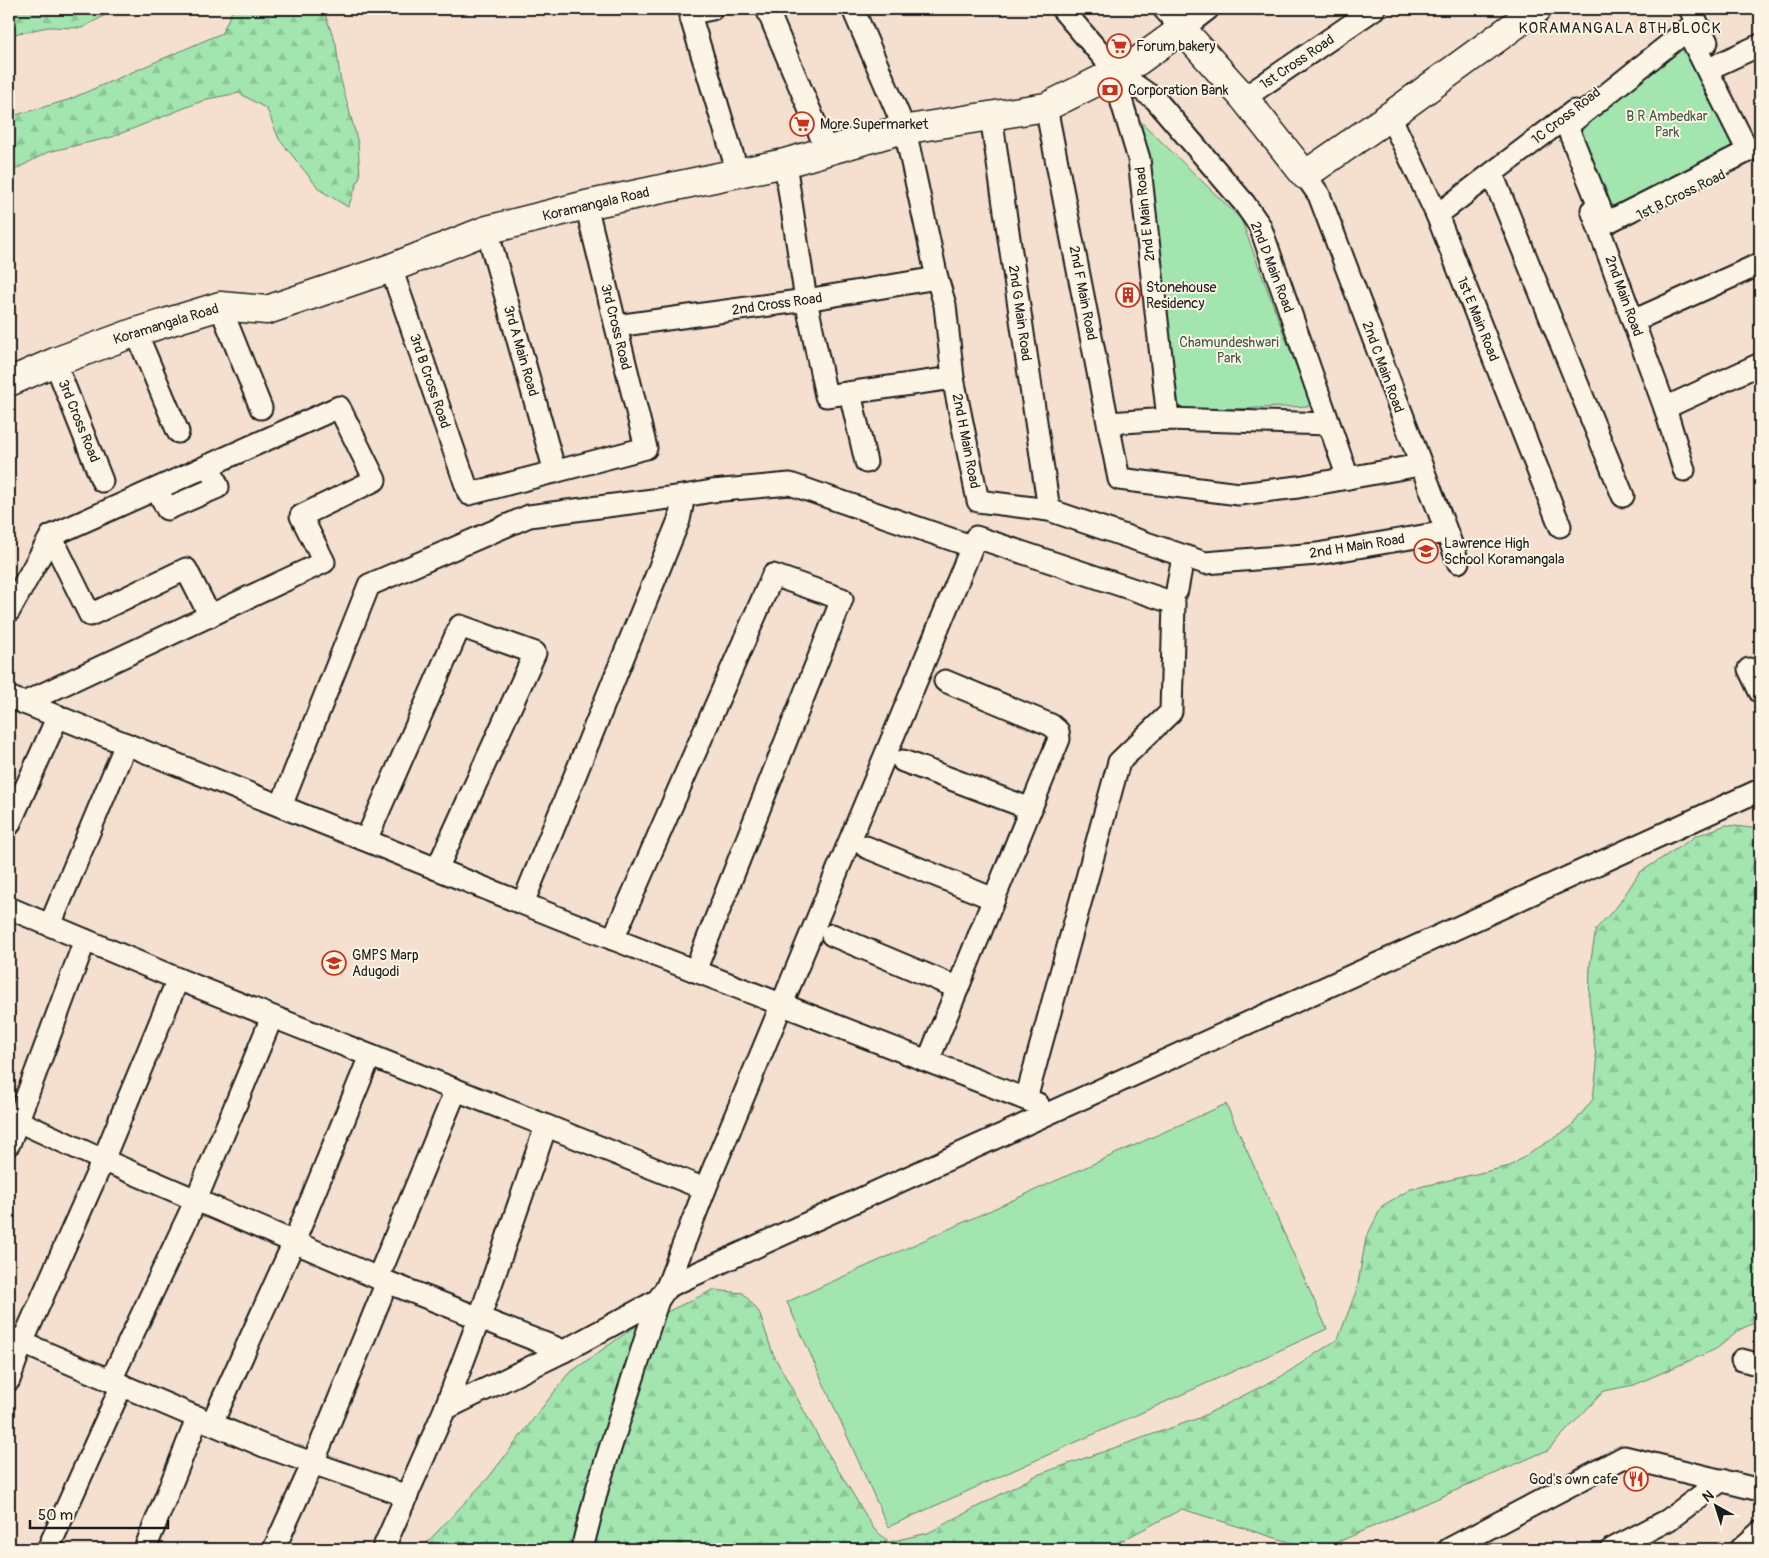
<svg xmlns="http://www.w3.org/2000/svg" width="1769" height="1558" font-family="Pangolin,sans-serif">
	<style>
		.green { fill: #a2e5af; stroke: #5f8066 }
		.forest { fill: url(#forest-firs); stroke: #5f8066 }
		.lines { fill: none; stroke-linecap: round; stroke-linejoin: round }
		.street-casing { stroke: #1c1c1c; stroke-width: 25 }
		.secondary-casing { stroke: #1c1c1c; stroke-width: 31 }
		.street { stroke: #fcf5e5; stroke-width: 21 }
		.secondary { stroke: #fcf5e5; stroke-width: 28 }
		.labels { text-anchor: middle; dominant-baseline: central; stroke-width: 4; stroke-linejoin: round; paint-order: stroke }
		.poi-label { font-size: 14px; fill: #1c1c1c; stroke: #fcf5e5; text-anchor: start }
		.street-label { font-size: 14px; fill: #1c1c1c; stroke: #fcf5e5 }
		.park-label { font-size: 14px; fill: #445848; stroke: #fcf5e5 }
		.neighbourhood-label { font-size: 15px; letter-spacing: 1px; fill: #1c1c1c; stroke: #fcf5e5 }
	</style>
	<defs>
		<pattern id="forest-firs" width="22" height="20" patternUnits="userSpaceOnUse" patternTransform="scale(1.25)"><rect width="22" height="20" fill="#a2e5af"/><path d="M5 1l3.5 6h-7zM16 11l3.5 6h-7z" fill="#8bc496"/></pattern>
	</defs>
	<rect width="100%" height="100%" fill="#f5dfcf"/>
	<filter id="ink" filterUnits="userSpaceOnUse"><feTurbulence type="fractalNoise" baseFrequency=".02" numOctaves="2"/><feDisplacementMap in="SourceGraphic" scale="10" xChannelSelector="R" yChannelSelector="G"/><feConvolveMatrix kernelMatrix="1 2 1 2 8 2 1 2 1" color-interpolation-filters="sRGB"/></filter>
	<g filter="url(#ink)">
		<g class="green">
			<path d="M 1691,21 L 1757,154 L 1603,229 L 1563,123 Z"/>
			<path d="M 1135,116 L 1241,219 L 1311,406 L 1180,411 Z"/>
			<path d="M 1226,1104 L 1327,1329 L 888,1527 L 787,1302 Z"/>
		</g>
		<g class="forest">
			<path d="M 9,9 L 116,9 L 82,28 L 48,27 L 14,34 L 9,38 Z"/>
			<path d="M 233,9 L 323,9 L 336,44 L 340,77 L 358,143 L 360,176 L 348,207 L 320,190 L 279,139 L 267,109 L 239,93 L 207,99 L 112,137 L 48,152 L 18,168 L 9,170 L 9,117 L 68,100 L 222,33 Z"/>
			<path d="M 1726,825 L 1760,829 L 1760,1320 L 1741,1329 L 1716,1349 L 1634,1385 L 1604,1391 L 1548,1450 L 1322,1549 L 1311,1549 L 1182,1509 L 1106,1549 L 421,1549 L 489,1477 L 568,1374 L 633,1328 L 713,1290 L 743,1293 L 759,1312 L 773,1354 L 820,1440 L 874,1529 L 889,1542 L 928,1533 L 1037,1475 L 1199,1418 L 1282,1376 L 1338,1339 L 1357,1289 L 1366,1238 L 1382,1206 L 1411,1189 L 1510,1166 L 1571,1127 L 1593,1099 L 1597,1065 L 1589,1000 L 1590,965 L 1596,929 L 1619,904 L 1639,873 L 1696,836 Z"/>
		</g>
		<g class="lines">
			<g class="street-casing">
				<g id="street">
					<path d="M 712,9 L 697,12 L 691,18 L 738,173"/>
					<path d="M 767,9 L 827,151"/>
					<path d="M 853,9 L 905,130 L 937,278 L 945,305 L 953,378 L 978,501 L 1049,510 L 1205,563 L 1317,554 L 1446,532"/>
					<path d="M 1062,9 L 1116,72 L 1155,99 L 1244,203 L 1260,226 L 1348,478"/>
					<path d="M 1164,9 L 1182,29 L 1208,9"/>
					<path d="M 1690,9 L 1707,42"/>
					<path d="M 1687,30 L 1748,151 L 1606,223 L 1567,126 Z"/>
					<path d="M 1719,64 L 1760,45"/>
					<path d="M 1116,72 L 1122,103 L 1139,159 L 1168,419"/>
					<path d="M 1244,98 L 1374,9"/>
					<path d="M 1046,107 L 1119,479 L 1239,494 L 1298,487 L 1420,465"/>
					<path d="M 991,116 L 1049,510"/>
					<path d="M 1390,116 L 1437,215 L 1560,526"/>
					<path d="M 785,163 L 806,300 L 826,396 L 953,378"/>
					<path d="M 1492,174 L 1623,496"/>
					<path d="M 1305,175 L 1319,195 L 1458,562"/>
					<path d="M 1592,210 L 1665,408 L 1684,470"/>
					<path d="M 1437,215 L 1574,111"/>
					<path d="M 487,230 L 555,472"/>
					<path d="M 391,268 L 469,494 L 646,448 L 586,205"/>
					<path d="M 220,306 L 261,408"/>
					<path d="M 1633,321 L 1760,264"/>
					<path d="M 616,326 L 806,300 L 937,278"/>
					<path d="M 136,332 L 178,432"/>
					<path d="M 55,362 L 102,481"/>
					<path d="M 850,393 L 866,462"/>
					<path d="M 1665,408 L 1760,364"/>
					<path d="M 1109,423 L 1168,419 L 1329,424"/>
					<path d="M 157,489 L 167,509 L 218,487 L 209,465"/>
					<path d="M 684,496 L 712,491 L 790,484 L 971,546"/>
					<path d="M 51,536 L 90,615 L 186,569 L 210,616"/>
					<path d="M 1177,590 L 1183,557"/>
					<path d="M 9,611 L 51,536 L 339,407 L 375,480 L 301,516 L 324,562 L 24,703"/>
					<path d="M 1749,669 L 1760,692"/>
					<path d="M 9,697 L 559,918 L 1038,1104"/>
					<path d="M 903,761 L 1031,809"/>
					<path d="M 281,806 L 369,585 L 529,516 L 684,496 L 679,520 L 523,903"/>
					<path d="M 9,825 L 58,716"/>
					<path d="M 366,840 L 460,626 L 535,653 L 437,869"/>
					<path d="M 866,847 L 994,899"/>
					<path d="M 9,908 L 178,979 L 705,1189"/>
					<path d="M 50,925 L 126,744"/>
					<path d="M 832,935 L 958,988"/>
					<path d="M 613,939 L 773,575 L 842,599 L 695,971"/>
					<path d="M 928,1061 L 1059,739 L 1058,731 L 1051,725 L 945,681"/>
					<path d="M 9,1117 L 103,1160 L 387,1282 L 564,1351 L 658,1300"/>
					<path d="M 9,1144 L 85,940"/>
					<path d="M 378,1278 L 456,1090"/>
					<path d="M 667,1287 L 1760,790"/>
					<path d="M 11,1338 L 264,1446 L 407,1496"/>
					<path d="M 1742,1360 L 1760,1365"/>
					<path d="M 9,1380 L 22,1343 L 103,1160 L 178,979"/>
					<path d="M 111,1380 L 196,1200 L 272,1017"/>
					<path d="M 445,1409 L 564,1351"/>
					<path d="M 212,1423 L 294,1242 L 370,1056"/>
					<path d="M 48,1549 L 122,1385"/>
					<path d="M 145,1549 L 198,1417"/>
					<path d="M 274,1549 L 313,1463 L 387,1282"/>
					<path d="M 383,1549 L 445,1409 L 479,1319 L 546,1126"/>
					<path d="M 582,1549 L 598,1486 L 658,1300 L 667,1287 L 705,1189 L 976,537 L 1174,603 L 1171,712 L 1119,762 L 1026,1099"/>
					<path d="M 1449,1549 L 1624,1457 L 1760,1490"/>
					<path d="M 1612,1549 L 1668,1520 L 1722,1480"/>
					<path d="M 1741,1549 L 1760,1532"/>
				</g>
			</g>
			<g class="secondary-casing">
				<path id="secondary" d="M 9,382 L 55,362 L 136,332 L 220,306 L 267,310 L 391,268 L 487,230 L 586,205 L 785,163 L 896,131 L 1046,107 L 1138,61 L 1182,29 L 1244,98 L 1305,175 L 1390,116 L 1537,9"/>
			</g>
			<use href="#street" class="street"/>
			<use href="#secondary" class="secondary"/>
		</g>
	</g>
	<defs>
		<g id="supermarket-ring" transform="scale(1.25)"><circle r="9.5" fill="#fcf5e5" stroke="#c8321e" stroke-width="1.5"/><path d="M-6-5.5h2.5l.6 2H6L4.5 2H-2.5L-4.4-4H-6ZM-1.5 3.2a1.3 1.3 0 1 0 .1 0ZM3 3.2a1.3 1.3 0 1 0 .1 0Z" fill="#c8321e"/></g>
		<g id="bank-ring" transform="scale(1.25)"><circle r="9.5" fill="#fcf5e5" stroke="#c8321e" stroke-width="1.5"/><path d="M-6-4H6V4H-6ZM0-2.3a2.3 2.3 0 1 0 0 4.6a2.3 2.3 0 1 0 0-4.6Z" fill="#c8321e"/></g>
		<g id="building-ring" transform="scale(1.25)"><circle r="9.5" fill="#fcf5e5" stroke="#c8321e" stroke-width="1.5"/><path d="M-4-6H4V6H1V3H-1V6H-4ZM-2.5-4.3h1.7v1.8h-1.7ZM.8-4.3h1.7v1.8H.8ZM-2.5-1h1.7V.8h-1.7ZM.8-1h1.7V.8H.8Z" fill="#c8321e"/></g>
		<g id="school-ring" transform="scale(1.25)"><circle r="9.5" fill="#fcf5e5" stroke="#c8321e" stroke-width="1.5"/><path d="M0-5L7-2L0 1L-7-2ZM-4 1L0 2.5L4 1V4Q0 6-4 4Z" fill="#c8321e"/></g>
		<g id="restaurant-ring" transform="scale(1.25)"><circle r="9.5" fill="#fcf5e5" stroke="#c8321e" stroke-width="1.5"/><path d="M-5-6h1v4h1v-4h1v4h1v-4h1v5L-1.5 .5V6h-2V.5L-5-1ZM5-6V6H3V1.5H1.5Q1.5-4 5-6Z" fill="#c8321e"/></g>
	</defs>
	<g fill-rule="evenodd">
		<use href="#supermarket-ring" x="1119" y="46"/>
		<use href="#bank-ring" x="1110" y="90"/>
		<use href="#supermarket-ring" x="802" y="124"/>
		<use href="#building-ring" x="1128" y="295"/>
		<use href="#school-ring" x="1426" y="551"/>
		<use href="#school-ring" x="334" y="963"/>
		<use href="#restaurant-ring" x="1636" y="1479"/>
	</g>
	<g class="labels">
		<g class="poi-label">
			<text x="1136" y="46">Forum bakery</text>
			<text x="1128" y="90">Corporation Bank</text>
			<text x="820" y="124">More Supermarket</text>
			<text x="1146" y="287">Stonehouse<tspan x="1146" dy="16">Residency</tspan></text>
			<text x="1444" y="543">Lawrence High<tspan x="1444" dy="16">School Koramangala</tspan></text>
			<text x="352" y="955">GMPS Marp<tspan x="352" dy="16">Adugodi</tspan></text>
			<text x="1618" y="1479" text-anchor="end">God's own cafe</text>
		</g>
		<g class="street-label">
			<text transform="translate(1297 62) rotate(-34)">1st Cross Road</text>
			<text transform="translate(1566 116) rotate(-38)">1C Cross Road</text>
			<text transform="translate(1681 195) rotate(-26)">1st B Cross Road</text>
			<text transform="translate(596 204) rotate(-13)">Koramangala Road</text>
			<text transform="translate(1145 214) rotate(-96)">2nd E Main Road</text>
			<text transform="translate(1272 267) rotate(69)">2nd D Main Road</text>
			<text transform="translate(1083 293) rotate(79)">2nd F Main Road</text>
			<text transform="translate(1624 296) rotate(70)">2nd Main Road</text>
			<text transform="translate(777 304) rotate(-8)">2nd Cross Road</text>
			<text transform="translate(1020 313) rotate(82)">2nd G Main Road</text>
			<text transform="translate(1478 319) rotate(68)">1st E Main Road</text>
			<text transform="translate(166 324) rotate(-17)">Koramangala Road</text>
			<text transform="translate(616 327) rotate(76)">3rd Cross Road</text>
			<text transform="translate(521 351) rotate(74)">3rd A Main Road</text>
			<text transform="translate(1383 367) rotate(70)">2nd C Main Road</text>
			<text transform="translate(430 381) rotate(71)">3rd B Cross Road</text>
			<text transform="translate(79 421) rotate(68)">3rd Cross Road</text>
			<text transform="translate(966 441) rotate(79)">2nd H Main Road</text>
			<text transform="translate(1357 546) rotate(-9)">2nd H Main Road</text>
		</g>
		<g class="park-label">
			<text x="1667" y="116">B R Ambedkar<tspan x="1667" dy="16">Park</tspan></text>
			<text x="1229" y="342">Chamundeshwari<tspan x="1229" dy="16">Park</tspan></text>
		</g>
		<g class="neighbourhood-label">
			<text x="1620" y="28">KORAMANGALA 8TH BLOCK</text>
		</g>
	</g>
	<rect width="1769" height="1558" fill="none" stroke="#fcf5e5" stroke-width="30"/>
	<rect x="15" y="15" width="1739" height="1528" fill="none" stroke="#1c1c1c" stroke-width="2" filter="url(#ink)"/>
	<g transform="translate(1716 1506) rotate(321)" stroke="#fcf5e5" stroke-width="4" paint-order="stroke">
	<path d="M0-4L9 19L0 12L-9 19Z" fill="#1c1c1c"/>
	<text y="-8" font-size="14" font-weight="bold" text-anchor="middle" fill="#1c1c1c">N</text>
	</g>
	<path d="M30 1520v8h138v-8" fill="none" stroke="#1c1c1c" stroke-width="2.5"/>
	<text x="38" y="1520" font-size="15" fill="#1c1c1c" stroke="#fcf5e5" stroke-width="4" paint-order="stroke">50 m</text>
</svg>
